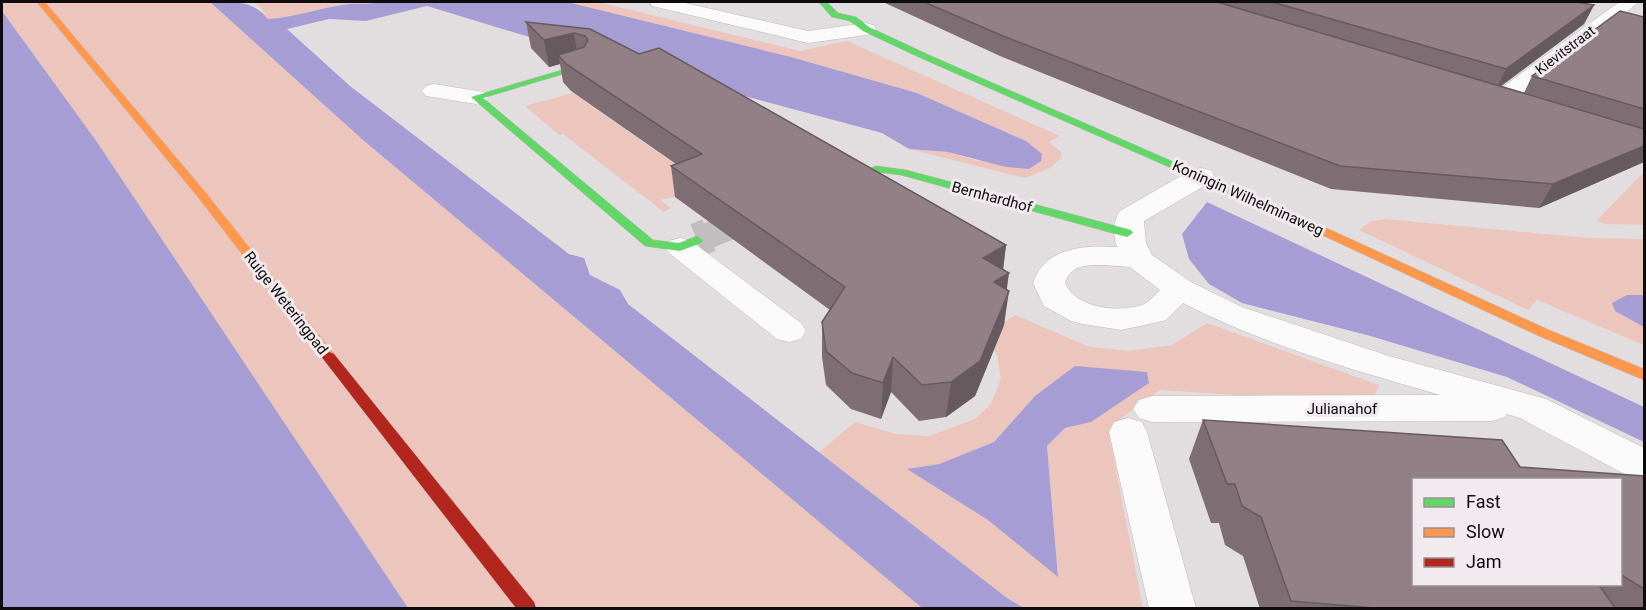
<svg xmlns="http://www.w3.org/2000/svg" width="1646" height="610" font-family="Roboto,sans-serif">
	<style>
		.green { fill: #ecc5bd; fill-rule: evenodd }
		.water { fill: #a69dd5 }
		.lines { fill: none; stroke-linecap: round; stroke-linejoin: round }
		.secondary-tunnel-far1 { stroke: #c2bec0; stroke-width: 26; stroke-dasharray: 26 14; stroke-linecap: butt }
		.secondary-tunnel { stroke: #c2bec0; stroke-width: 34; stroke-dasharray: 34 16; stroke-linecap: butt }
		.street-casing { stroke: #bdbabc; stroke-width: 1 }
		.fast-casing { stroke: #bdbabc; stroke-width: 1 }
		.slow-casing { stroke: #bdbabc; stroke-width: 1 }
		.jam-casing { stroke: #bdbabc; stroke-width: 1 }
		.street { fill: #fbfafa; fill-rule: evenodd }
		.fast { fill: #63d668; fill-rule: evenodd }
		.slow { fill: #ff974d; fill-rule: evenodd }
		.jam { fill: #b3261e; fill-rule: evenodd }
		.wall { fill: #7e6e73; fill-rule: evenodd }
		.shaded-wall { fill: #665a5e }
		.building { fill: #928086; stroke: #665a5e; stroke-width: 1.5 }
		.labels { text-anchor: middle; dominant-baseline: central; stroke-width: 6; stroke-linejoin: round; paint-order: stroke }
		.far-street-label { font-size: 14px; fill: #0e0b0d; stroke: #f1eaee }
		.street-label { font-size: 15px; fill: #0e0b0d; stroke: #f1eaee }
	</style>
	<rect width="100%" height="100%" fill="#e2dee0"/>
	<g class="green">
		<path d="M 2,2 L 210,2 L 363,140 L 922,608 L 408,608 L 97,142 L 2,11 Z"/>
		<path d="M 253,2 L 378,2 C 368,5 361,3 351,4 C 323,6 296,17 268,19 L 261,8 Z"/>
		<path d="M 567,2 L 598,2 L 800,51 L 847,41 L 1060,136 L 1049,142 L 1061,152 L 1061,158 L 1050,168 L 1025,178 L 909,149 L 948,152 L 975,160 L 1028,168 L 1026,141 L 917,93 L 791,57 Z"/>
		<path d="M 573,93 L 705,185 L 675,197 L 660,200 L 671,208 L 664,212 L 563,134 L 559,135 L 525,106 Z"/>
		<path d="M 1644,172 L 1644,225 L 1606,224 L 1596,221 Z"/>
		<path d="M 1385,219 L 1589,238 L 1644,239 L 1644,295 L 1627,295 L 1616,311 L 1644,327 L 1644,345 L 1537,300 L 1528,310 L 1359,230 L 1371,221 Z"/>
		<path d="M 1015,315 L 1090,347 L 1129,351 L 1172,345 L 1207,323 L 1379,385 L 1371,404 L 1160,390 L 1116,422 L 1109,434 L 1143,608 L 1024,608 L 1007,598 L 819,452 L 855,422 L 896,434 L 929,436 L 975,419 L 991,404 L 1001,379 L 997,355 L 985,335 ZM 1035,396 L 1091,422 L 1065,428 L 1047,446 L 1058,576 L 988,520 L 908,469 L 939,464 L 994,442 Z"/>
	</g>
	<g class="water">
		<path d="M 210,2 C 235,2 253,0 268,19 C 296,17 322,7 350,4 C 360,3 368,5 378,2 L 567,2 L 791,57 L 917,93 L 1026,141 L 1042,154 L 1041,161 L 1029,169 L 1006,167 L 948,152 L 909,149 L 882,133 L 552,44 L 427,6 L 366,21 L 329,19 L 287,29 L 350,86 L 569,254 L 584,258 L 590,275 L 620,290 L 628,304 L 1007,598 L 1024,608 L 922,608 L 363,140 Z"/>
		<path d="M 2,11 L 97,142 L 408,608 L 2,608 Z"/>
		<path d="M 1207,202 L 1644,407 L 1644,442 L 1507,377 L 1367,335 L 1242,303 L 1209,284 L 1189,259 L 1182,234 Z"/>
		<path d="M 1627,295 L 1644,295 L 1644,327 L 1615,311 L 1612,303 Z"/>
		<path d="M 1075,366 L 1147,372 L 1149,383 L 1091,422 L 1065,428 L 1047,446 L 1058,577 L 988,520 L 907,469 L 939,464 L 994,442 L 1035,396 Z"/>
	</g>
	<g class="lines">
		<path class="secondary-tunnel-far1" d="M 705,237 L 762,214"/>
		<path class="secondary-tunnel" d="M 697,240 L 709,235"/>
		<g class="street-casing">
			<g id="street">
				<path d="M 650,2 L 681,2 L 808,31 L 866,23 L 873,25 L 876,29 L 873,33 L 866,35 L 808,43 L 652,6 Z"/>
				<path d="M 1619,2 L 1639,2 L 1509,104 L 1501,106 L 1493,104 L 1489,99 L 1493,94 Z"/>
				<path d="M 434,84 L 484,92 L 488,97 L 484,102 L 476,104 L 426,96 L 422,91 L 426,86 Z"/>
				<path d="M 1201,168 L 1211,170 L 1214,176 L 1211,182 L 1144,221 L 1146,243 L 1152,255 L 1191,282 L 1242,307 L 1389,356 L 1546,399 L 1644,448 L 1644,481 L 1630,477 L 1520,418 L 1507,414 L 1505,417 L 1492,421 L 1152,422 L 1139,418 L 1133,409 L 1139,400 L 1152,396 L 1440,395 C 1354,370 1264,345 1183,303 L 1166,320 L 1154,323 L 1121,330 L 1083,324 L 1071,321 L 1044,306 L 1033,283 C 1045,247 1084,245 1117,247 C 1113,236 1113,221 1120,211 L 1191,170 ZM 1104,265 L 1130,267 L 1160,290 C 1155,295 1148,303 1142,305 C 1117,313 1076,308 1065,283 C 1071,264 1088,265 1104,265 Z"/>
				<path d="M 680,238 L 691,241 L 801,323 L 806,331 L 801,339 L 789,342 L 777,339 L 669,253 L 665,247 L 669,241 Z"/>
				<path d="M 1128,418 L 1142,422 L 1147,432 L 1196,608 L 1149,608 L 1109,432 L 1114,422 Z"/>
			</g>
		</g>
		<g class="fast-casing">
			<g id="fast">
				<path d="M 819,2 L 827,2 L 838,13 L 856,17 L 869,27 L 929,55 L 1304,219 L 1302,222 L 1294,222 L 923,59 L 863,31 L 850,21 L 832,17 Z"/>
				<path d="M 576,66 L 583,68 L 483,98 L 653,240 L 679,243 L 697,236 L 703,240 L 701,243 L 680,251 L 645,246 L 471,97 Z"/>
				<path d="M 876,166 L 906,170 L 1131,230 L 1133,233 L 1127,237 L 1123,236 L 901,175 L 877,172 L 856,180 L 850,177 Z"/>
			</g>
		</g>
		<g class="slow-casing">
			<g id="slow">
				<path d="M 37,2 L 45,2 L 206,193 L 334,354 L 336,357 L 334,360 L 324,360 L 198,197 Z"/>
				<path d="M 1298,215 L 1549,330 L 1644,369 L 1644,380 L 1539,336 L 1294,222 L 1292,219 L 1294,216 Z"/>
			</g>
		</g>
		<g class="jam-casing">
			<path id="jam" d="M 329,352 L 334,354 L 534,602 L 536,608 L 516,608 L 324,360 L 322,357 Z"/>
		</g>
		<use href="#street" class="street"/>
		<use href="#fast" class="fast"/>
		<use href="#slow" class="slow"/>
		<use href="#jam" class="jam"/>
	</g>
	<g class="wall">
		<path d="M 883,2 L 1576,2 L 1594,5 L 1584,24 L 1500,86 L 1524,93 L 1532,76 L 1644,17 L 1644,162 L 1539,208 L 1331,189 L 1000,56 Z"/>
		<path d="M 526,22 L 590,29 L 1006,245 L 1003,270 L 1007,290 L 1004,325 L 975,396 L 946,417 L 919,421 L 891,392 L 881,419 L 851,409 L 826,385 L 822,357 L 822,322 L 830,310 L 675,197 L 671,166 L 676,164 L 571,91 L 563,82 L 560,64 L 549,67 L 531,48 Z"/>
		<path d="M 1203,420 L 1520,467 L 1644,476 L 1644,609 L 1260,609 L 1243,556 L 1225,545 L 1219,523 L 1211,523 L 1189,459 ZM 1620,480 L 1620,585 L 1413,585 Z"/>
	</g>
	<g class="shaded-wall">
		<path d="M 1594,5 L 1584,24 L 1496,90 L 1506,69 Z"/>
		<path d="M 574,33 L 578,59 L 558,55 L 560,64 L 549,67 L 544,40 Z"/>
		<path d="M 1644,146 L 1644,162 L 1539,208 L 1553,184 Z"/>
		<path d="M 1006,245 L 1002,278 L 1009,273 L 1005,303 L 1009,291 L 1004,325 L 975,396 L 946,417 L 951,382 L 983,258 Z"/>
		<path d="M 893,357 L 891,392 L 881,419 L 883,383 Z"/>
	</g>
	<g class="building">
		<path d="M 924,2 L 1217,2 L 1644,129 L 1644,146 L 1553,184 L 1340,166 L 1003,36 Z"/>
		<path d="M 1272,2 L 1576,2 L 1594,5 L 1506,69 Z"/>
		<path d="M 1620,11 L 1644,17 L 1644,109 L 1532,76 Z"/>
		<path d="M 526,22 L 590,29 L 639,54 L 659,48 L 1006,245 L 983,258 L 1009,273 L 994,282 L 1009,291 L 980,361 L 951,382 L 922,385 L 893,357 L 883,383 L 852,373 L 826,351 L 822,322 L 845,287 L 671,166 L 702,154 L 566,64 L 558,55 L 584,47 L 588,40 L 585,36 L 574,33 L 544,40 Z"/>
		<path d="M 1203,420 L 1502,440 L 1520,467 L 1644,476 L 1644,589 L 1620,574 L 1620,480 L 1413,480 L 1413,585 L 1599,585 L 1616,609 L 1386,609 L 1291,601 L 1261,517 L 1242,506 L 1235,484 L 1227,484 Z"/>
	</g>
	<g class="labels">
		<g class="far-street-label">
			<text transform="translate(1565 50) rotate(-37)">Kievitstraat</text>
		</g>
		<g class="street-label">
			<text transform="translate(992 197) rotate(15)">Bernhardhof</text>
			<text transform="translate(1248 198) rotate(24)">Koningin Wilhelminaweg</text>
			<text transform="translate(286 303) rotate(52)">Ruige Weteringpad</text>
			<text x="1342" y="409">Julianahof</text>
		</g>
	</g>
	<rect width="1646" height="610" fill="none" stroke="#0e0b0d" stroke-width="6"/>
	<rect x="1412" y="478" width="210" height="108" fill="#f1eaee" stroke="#969194" stroke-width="1.5"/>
	<rect x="1424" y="498" width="30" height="9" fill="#63d668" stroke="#969194" stroke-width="1.5"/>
	<text x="1466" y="508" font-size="18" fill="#0e0b0d">Fast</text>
	<rect x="1424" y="528" width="30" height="9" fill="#ff974d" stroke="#969194" stroke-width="1.5"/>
	<text x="1466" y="538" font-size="18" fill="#0e0b0d">Slow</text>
	<rect x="1424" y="558" width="30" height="9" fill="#b3261e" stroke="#969194" stroke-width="1.5"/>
	<text x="1466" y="568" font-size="18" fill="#0e0b0d">Jam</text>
</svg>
